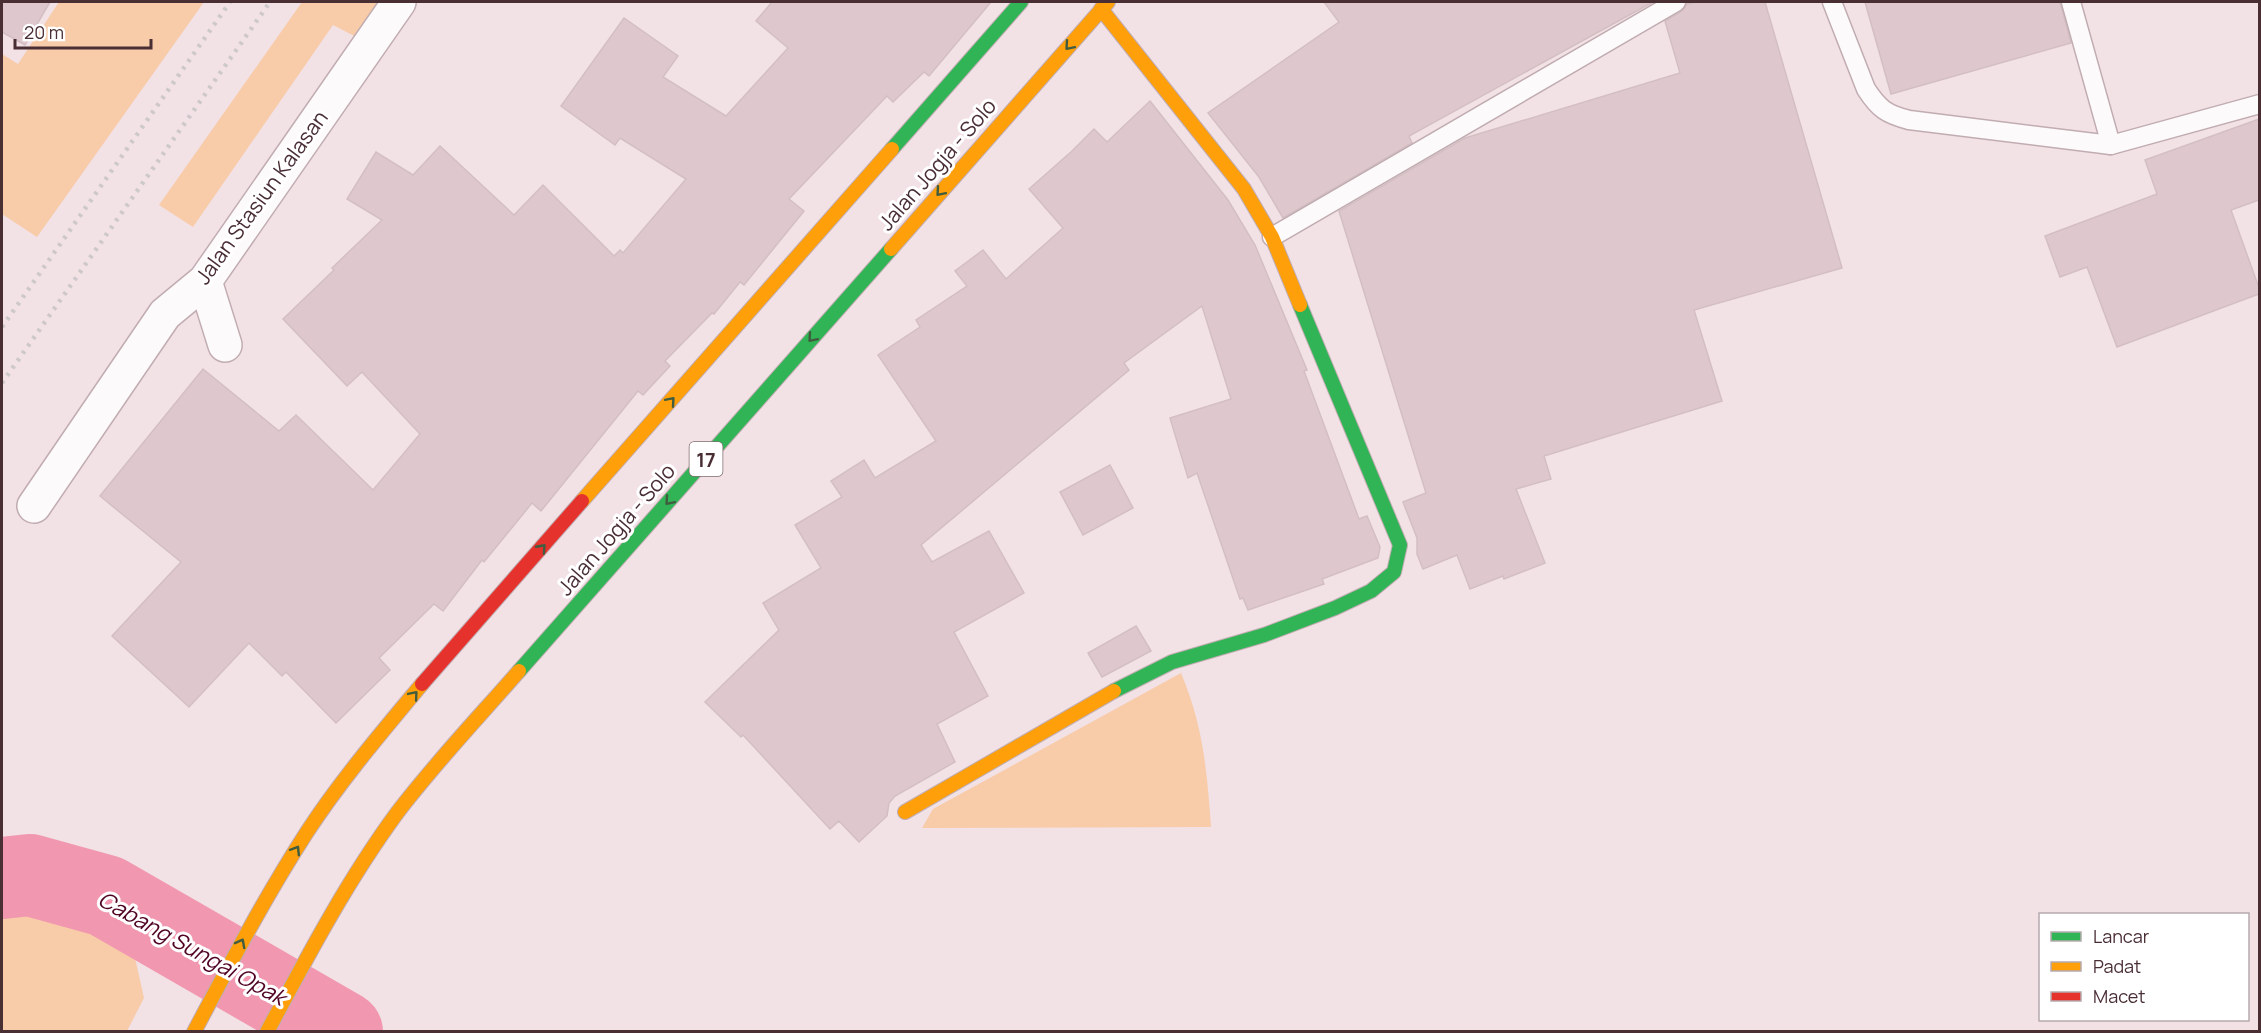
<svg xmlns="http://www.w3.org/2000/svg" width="2261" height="1033" font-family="Manrope,sans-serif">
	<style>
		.green { fill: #f8cba9 }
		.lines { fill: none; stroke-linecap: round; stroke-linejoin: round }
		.river { stroke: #f198b0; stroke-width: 82 }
		.building { fill: #dfc8cd; stroke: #d3bfc3; stroke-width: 1.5 }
		.lane-casing { stroke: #c0acb1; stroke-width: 21 }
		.street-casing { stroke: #c0acb1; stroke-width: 36 }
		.fast-casing { stroke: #c0acb1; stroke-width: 16 }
		.slow-casing { stroke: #c0acb1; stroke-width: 16 }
		.jam-casing { stroke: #c0acb1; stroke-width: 16 }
		.lane { stroke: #fdfafb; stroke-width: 18 }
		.street { stroke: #fdfafb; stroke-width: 33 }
		.fast { stroke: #30b455; stroke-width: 14 }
		.slow { stroke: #ff9f0a; stroke-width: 14 }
		.jam { stroke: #e5322d; stroke-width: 14 }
		.rail { stroke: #cdc8ca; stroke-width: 4.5; stroke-dasharray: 3 6; stroke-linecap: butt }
		.oneway { stroke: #405d40 }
		.labels { text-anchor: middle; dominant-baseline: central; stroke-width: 6; stroke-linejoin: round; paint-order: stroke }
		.shield { fill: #fff; stroke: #806d71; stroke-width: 1.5 }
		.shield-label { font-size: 20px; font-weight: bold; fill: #492e34 }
		.street-label { font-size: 21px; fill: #492e34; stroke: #fff }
		.water-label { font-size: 22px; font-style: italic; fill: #500323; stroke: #fff }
	</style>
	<rect width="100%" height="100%" fill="#f2e1e5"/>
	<g class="green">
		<path d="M 59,2 L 204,2 L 37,237 L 2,214 L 2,54 L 18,64 Z"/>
		<path d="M 302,2 L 385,2 L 360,39 L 333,25 L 193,227 L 159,205 Z"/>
		<path d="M 1181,673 C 1203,725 1207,771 1211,827 L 922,828 L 933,809 Z"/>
		<path d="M 2,899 L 32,906 L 67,912 L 73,905 C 94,907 110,911 127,922 L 144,998 L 127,1031 L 2,1031 Z"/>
	</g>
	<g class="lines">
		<path class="river" d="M 2,878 L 30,875 L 106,896 L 342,1032"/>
	</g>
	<g class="building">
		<path d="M 2,2 L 50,2 L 25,45 L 2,32 Z"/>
		<path d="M 772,2 L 991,2 L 929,76 L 924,72 L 893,102 L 887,96 L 789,199 L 804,211 L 744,285 L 740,282 L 714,314 L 712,313 L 665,361 L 670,366 L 643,395 L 638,391 L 541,511 L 532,503 L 484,562 L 482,560 L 443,611 L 434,604 L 379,658 L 390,670 L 336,723 L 286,672 L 282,676 L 249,643 L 189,707 L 112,636 L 181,562 L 100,496 L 203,369 L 279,431 L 296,415 L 373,490 L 420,434 L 362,372 L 347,386 L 283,319 L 334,270 L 332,268 L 382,220 L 347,199 L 376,152 L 413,175 L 440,146 L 514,215 L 543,185 L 614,256 L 620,250 L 623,253 L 686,179 L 620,138 L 615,145 L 561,106 L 624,18 L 678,56 L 663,77 L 726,116 L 788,48 L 756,21 Z"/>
		<path d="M 1324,2 L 1653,2 L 1409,136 L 1412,143 L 1283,218 L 1259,177 L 1208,113 L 1339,22 Z"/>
		<path d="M 1697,2 L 1765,2 L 1842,268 L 1694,310 L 1722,401 L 1544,456 L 1551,479 L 1516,489 L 1545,563 L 1504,579 L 1503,576 L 1470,589 L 1457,555 L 1423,569 L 1417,554 L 1417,538 L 1403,502 L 1426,493 L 1339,211 L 1465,138 L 1680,73 L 1665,21 L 1682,11 L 1687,4 Z"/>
		<path d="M 1865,2 L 2060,2 L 2071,43 L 1891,94 Z"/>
		<path d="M 1150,101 L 1228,200 L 1255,245 L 1307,370 L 1304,371 L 1359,519 L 1367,516 L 1380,547 L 1378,558 L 1322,579 L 1324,584 L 1248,610 L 1243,598 L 1240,599 L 1197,473 L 1188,478 L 1170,418 L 1231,399 L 1202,306 L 1124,363 L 1129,370 L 921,545 L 932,562 L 989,531 L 1024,593 L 954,632 L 988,696 L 937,724 L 955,762 L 895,796 L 889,803 L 887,816 L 859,842 L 839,821 L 830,829 L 743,735 L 741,737 L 705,702 L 779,630 L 763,603 L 821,568 L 795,525 L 842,497 L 831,481 L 864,460 L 875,478 L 936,441 L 878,355 L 920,327 L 916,320 L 967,286 L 955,271 L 983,250 L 1006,279 L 1063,228 L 1029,189 L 1072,151 L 1094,129 L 1107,142 Z"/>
		<path d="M 2259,119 L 2259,200 L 2231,210 L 2259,288 L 2259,294 L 2117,347 L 2087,267 L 2060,277 L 2045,236 L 2157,194 L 2145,160 Z"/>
		<path d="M 1110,465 L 1133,508 L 1083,535 L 1060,492 Z"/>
		<path d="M 1136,626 L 1151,651 L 1102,677 L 1088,653 Z"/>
	</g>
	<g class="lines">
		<g class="lane-casing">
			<g id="lane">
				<path d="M 1832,2 L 1866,89 C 1879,109 1886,114 1909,120 L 2111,145 L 2260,104"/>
				<path d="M 2071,2 L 2111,145"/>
				<path d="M 1272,237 L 1676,2"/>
			</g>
		</g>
		<g class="street-casing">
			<g id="street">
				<path d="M 205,281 L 225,345"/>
				<path d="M 34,506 L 165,314 L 205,281 L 399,2"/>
			</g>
		</g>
		<g class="fast-casing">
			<g id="fast">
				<path d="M 892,149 L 1021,2"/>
				<path d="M 519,671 L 891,249"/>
				<path d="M 1114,691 L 1172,662 L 1264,635 L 1335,608 L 1371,591 L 1394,572 L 1400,545 L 1300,305"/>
			</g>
		</g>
		<g class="slow-casing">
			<g id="slow">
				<path d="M 1101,9 L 1244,189 L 1272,237 L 1300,305"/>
				<path d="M 891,249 L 1108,2"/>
				<path d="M 582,501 L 892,149"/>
				<path d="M 905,812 L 1114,691"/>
				<path d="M 194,1032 C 230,964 265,897 307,832 C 341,780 382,732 422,684"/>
				<path d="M 267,1032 C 307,957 347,881 397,813 C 435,763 478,718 519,671"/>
			</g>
		</g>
		<g class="jam-casing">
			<path id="jam" d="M 422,684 L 582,501"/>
		</g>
		<use href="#lane" class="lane"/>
		<use href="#street" class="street"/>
		<use href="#fast" class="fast"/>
		<use href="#slow" class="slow"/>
		<use href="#jam" class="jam"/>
		<g class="rail">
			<path d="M 2,327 L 230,2"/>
			<path d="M 2,383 L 270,2"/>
		</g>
	</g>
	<defs><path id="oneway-chevron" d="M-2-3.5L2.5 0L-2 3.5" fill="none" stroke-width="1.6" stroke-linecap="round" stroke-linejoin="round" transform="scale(1.5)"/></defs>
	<g class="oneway">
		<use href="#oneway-chevron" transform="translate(1069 46) rotate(131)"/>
		<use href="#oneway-chevron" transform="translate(940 192) rotate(131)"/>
		<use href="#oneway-chevron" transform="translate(812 338) rotate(131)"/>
		<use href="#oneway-chevron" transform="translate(671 401) rotate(-49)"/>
		<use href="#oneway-chevron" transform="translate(669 501) rotate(131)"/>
		<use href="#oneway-chevron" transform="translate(542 548) rotate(-48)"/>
		<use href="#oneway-chevron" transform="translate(414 695) rotate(-50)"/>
		<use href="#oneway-chevron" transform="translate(296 850) rotate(-58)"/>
		<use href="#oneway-chevron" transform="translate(241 943) rotate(-62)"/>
	</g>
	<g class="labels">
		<rect class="shield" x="689.5" y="442" width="33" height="34" rx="4.5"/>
		<g class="shield-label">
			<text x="706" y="459">17</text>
		</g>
		<g class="street-label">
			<text transform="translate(937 164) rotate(-49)">Jalan Jogja - Solo</text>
			<text transform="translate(261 197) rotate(-54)">Jalan Stasiun Kalasan</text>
			<text transform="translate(616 529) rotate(-49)">Jalan Jogja - Solo</text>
		</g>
		<g class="water-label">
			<text transform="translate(192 948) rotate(29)">Cabang Sungai Opak</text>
		</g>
	</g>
	<rect width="2261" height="1033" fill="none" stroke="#492e34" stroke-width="6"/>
	<rect x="2039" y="913" width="210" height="108" fill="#ffffff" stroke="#b6abae" stroke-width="1.5"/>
	<rect x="2051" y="932" width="30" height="9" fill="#30b455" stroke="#b6abae" stroke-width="1.5"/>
	<text x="2093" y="943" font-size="18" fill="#492e34">Lancar</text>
	<rect x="2051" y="962" width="30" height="9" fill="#ff9f0a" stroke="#b6abae" stroke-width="1.5"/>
	<text x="2093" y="973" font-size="18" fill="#492e34">Padat</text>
	<rect x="2051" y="992" width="30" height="9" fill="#e5322d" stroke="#b6abae" stroke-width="1.5"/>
	<text x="2093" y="1003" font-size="18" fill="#492e34">Macet</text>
	<path d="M15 39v9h136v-9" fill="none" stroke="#492e34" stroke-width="3"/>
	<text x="24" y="39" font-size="18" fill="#492e34" stroke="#ffffff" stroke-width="4.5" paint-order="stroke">20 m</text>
</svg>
